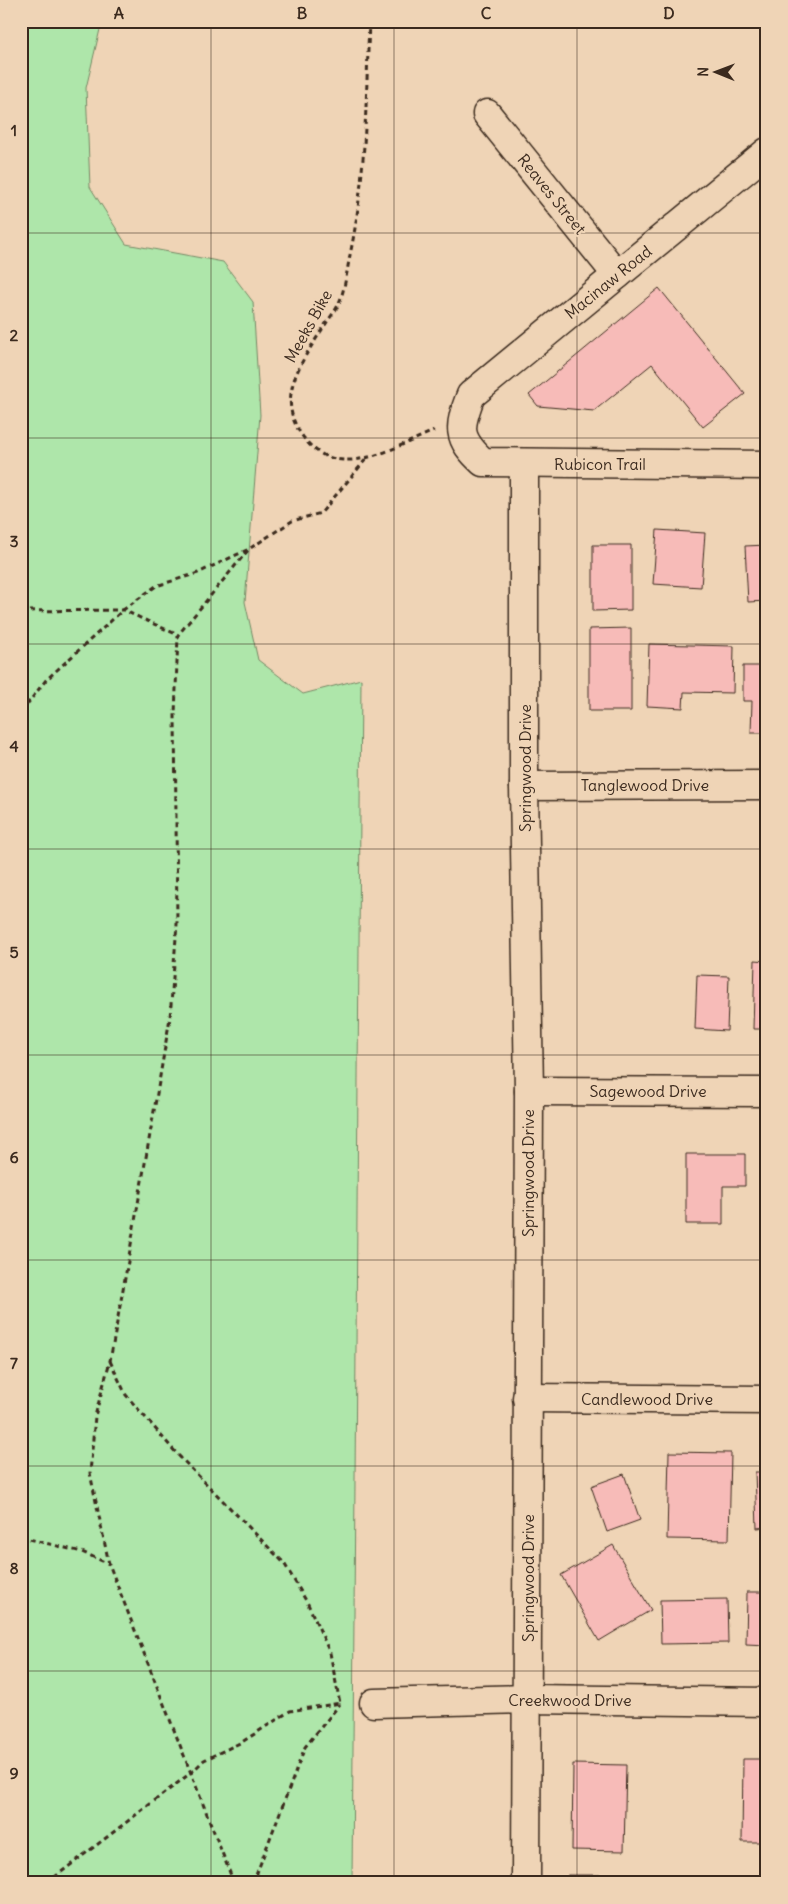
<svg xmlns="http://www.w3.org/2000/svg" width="788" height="1904" font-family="Delius,sans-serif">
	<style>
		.green { fill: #aee6aa; stroke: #748864 }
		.building { fill: #f7bbb8; stroke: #3b2a1e }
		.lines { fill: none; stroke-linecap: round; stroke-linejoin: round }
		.street-casing { stroke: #3b2a1e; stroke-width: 31 }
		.path { stroke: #3b2a1e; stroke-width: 3; stroke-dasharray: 5 4; stroke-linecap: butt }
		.street { stroke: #efd4b6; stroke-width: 28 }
		.grid { fill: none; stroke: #3b2a1e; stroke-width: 1; stroke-opacity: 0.55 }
		.labels { text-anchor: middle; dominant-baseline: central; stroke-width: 4.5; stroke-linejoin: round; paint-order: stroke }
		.street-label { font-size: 16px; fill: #3b2a1e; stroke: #efd4b6 }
		.neatline { fill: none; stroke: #3b2a1e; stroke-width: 2 }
		.grid-label { font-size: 16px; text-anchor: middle; font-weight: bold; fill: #3b2a1e }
	</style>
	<rect width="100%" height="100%" fill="#efd4b6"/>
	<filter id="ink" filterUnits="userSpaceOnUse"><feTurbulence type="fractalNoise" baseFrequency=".02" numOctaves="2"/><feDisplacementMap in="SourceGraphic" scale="10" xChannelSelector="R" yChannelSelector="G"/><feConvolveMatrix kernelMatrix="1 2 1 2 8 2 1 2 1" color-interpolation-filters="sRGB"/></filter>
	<g filter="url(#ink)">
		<path class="green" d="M 21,21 L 102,21 L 86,88 L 90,187 L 126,244 L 223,262 L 253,302 L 260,415 L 245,602 L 258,660 L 303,694 L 361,679 L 352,1883 L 21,1883 Z"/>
		<g class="building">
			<path d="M 659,288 L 745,394 L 703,427 L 652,364 L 594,411 L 538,406 L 529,395 Z"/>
			<path d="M 657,530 L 705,533 L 701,587 L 653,584 Z"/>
			<path d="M 593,545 L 631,545 L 631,610 L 593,611 Z"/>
			<path d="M 767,545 L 767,601 L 748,602 L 745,546 Z"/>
			<path d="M 631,628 L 631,711 L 589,711 L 589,629 Z"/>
			<path d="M 649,644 L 734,646 L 733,693 L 684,692 L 683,708 L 647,706 Z"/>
			<path d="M 743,666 L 767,666 L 767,733 L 751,733 L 752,701 L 743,701 Z"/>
			<path d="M 755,960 L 767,961 L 767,1029 L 753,1029 Z"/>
			<path d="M 697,975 L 729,976 L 727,1031 L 695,1029 Z"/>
			<path d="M 686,1154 L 745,1154 L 745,1186 L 723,1186 L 723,1224 L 686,1224 Z"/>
			<path d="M 761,1154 L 767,1154 L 767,1202 L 762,1202 Z"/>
			<path d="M 669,1452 L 731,1453 L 729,1540 L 667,1539 Z"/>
			<path d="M 755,1472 L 767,1472 L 767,1527 L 757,1528 Z"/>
			<path d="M 624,1474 L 640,1520 L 607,1532 L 591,1486 Z"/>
			<path d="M 613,1545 L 651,1610 L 599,1641 L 561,1575 Z"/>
			<path d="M 747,1592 L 767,1592 L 767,1645 L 746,1644 Z"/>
			<path d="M 727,1599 L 728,1643 L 661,1644 L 660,1600 Z"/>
			<path d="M 743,1759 L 767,1759 L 767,1842 L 742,1842 Z"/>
			<path d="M 573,1764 L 626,1765 L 624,1851 L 572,1850 Z"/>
			<rect x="568" y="1875" width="78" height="8"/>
		</g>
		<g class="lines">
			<g class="street-casing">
				<g id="street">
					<path d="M 487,114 L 617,275"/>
					<path d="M 767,152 L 471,395 C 458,428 457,438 483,462 L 767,465"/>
					<path d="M 524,463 L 524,786 L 529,1091 L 526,1883"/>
					<path d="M 524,786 L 767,785"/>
					<path d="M 529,1091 L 767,1092"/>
					<path d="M 527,1398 L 767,1400"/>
					<path d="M 374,1703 L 528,1699 L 767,1702"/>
				</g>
			</g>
			<g class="path">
				<path d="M 369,21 C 366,99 366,179 350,255 C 347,270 345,289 339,303 C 336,311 329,318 325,325 C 300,364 271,401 308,443 C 342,481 396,446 434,431"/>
				<path d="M 21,611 L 123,610 L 178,635"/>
				<path d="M 21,712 L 46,680 L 123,610 L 156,586 L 198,573 L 249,549 L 292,521 L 321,513 L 367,458"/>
				<path d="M 110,1361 L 126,1395 L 178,1455 L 284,1563 L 308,1604 L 330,1653 L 340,1703"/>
				<path d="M 21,1537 L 82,1552 L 109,1564"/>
				<path d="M 47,1883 L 192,1772 L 204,1760 L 242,1742 L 290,1711 L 341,1703"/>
				<path d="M 234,1883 L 109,1564 L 90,1473 L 95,1416 L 110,1361 L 129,1256 L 170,1018 L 177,924 L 175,715 L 178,635 L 249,549"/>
				<path d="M 253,1883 L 305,1747 L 340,1704"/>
			</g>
			<use href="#street" class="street"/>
		</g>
	</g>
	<path class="grid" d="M 211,21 L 211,1883M 394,21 L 394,1883M 577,21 L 577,1883M 21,233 L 767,233M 21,438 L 767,438M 21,644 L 767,644M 21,849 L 767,849M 21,1055 L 767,1055M 21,1260 L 767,1260M 21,1466 L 767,1466M 21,1671 L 767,1671"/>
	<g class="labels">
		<g class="street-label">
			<text transform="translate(552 194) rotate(51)">Reaves Street</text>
			<text transform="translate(608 282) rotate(-39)">Macinaw Road</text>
			<text transform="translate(308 326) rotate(-61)">Meeks Bike</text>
			<text x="600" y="464">Rubicon Trail</text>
			<text transform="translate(525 768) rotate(-90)">Springwood Drive</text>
			<text x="645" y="785">Tanglewood Drive</text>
			<text x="648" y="1091">Sagewood Drive</text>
			<text transform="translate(528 1173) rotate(-90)">Springwood Drive</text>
			<text x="647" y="1399">Candlewood Drive</text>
			<text transform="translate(528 1578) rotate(-90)">Springwood Drive</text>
			<text x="570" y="1700">Creekwood Drive</text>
		</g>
	</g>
	<rect width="788" height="1904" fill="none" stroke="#efd4b6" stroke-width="55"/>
	<g transform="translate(716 72) rotate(271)" stroke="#efd4b6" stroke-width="4" paint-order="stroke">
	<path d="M0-4L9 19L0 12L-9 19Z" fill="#3b2a1e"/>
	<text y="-8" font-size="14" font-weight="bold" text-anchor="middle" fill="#3b2a1e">N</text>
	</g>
	<rect x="28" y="28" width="732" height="1848" class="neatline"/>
	<g class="grid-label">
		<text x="119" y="19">A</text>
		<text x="302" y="19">B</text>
		<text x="486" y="19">C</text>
		<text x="669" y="19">D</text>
		<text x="14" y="136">1</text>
		<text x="14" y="341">2</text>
		<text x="14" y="547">3</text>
		<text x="14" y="752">4</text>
		<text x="14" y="958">5</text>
		<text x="14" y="1163">6</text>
		<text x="14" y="1369">7</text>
		<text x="14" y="1574">8</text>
		<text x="14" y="1779">9</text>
	</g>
</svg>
